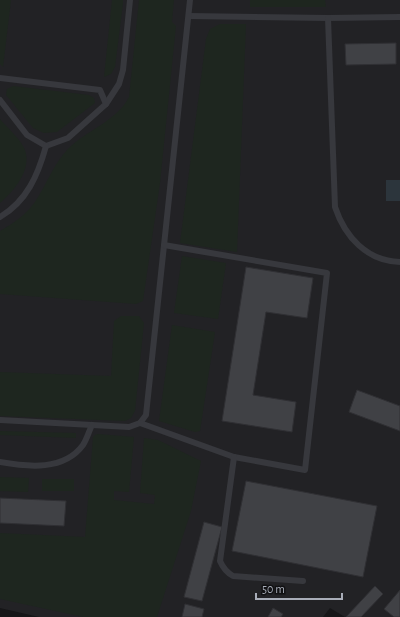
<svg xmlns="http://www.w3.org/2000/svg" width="400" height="617" font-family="'Alegreya Sans',sans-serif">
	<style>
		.built { fill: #222225 }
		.green { fill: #1e261f }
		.water { fill: #2c353c }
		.building { fill: #404145; stroke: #303034 }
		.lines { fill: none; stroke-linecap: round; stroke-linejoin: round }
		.lane { stroke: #37383d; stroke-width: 6 }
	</style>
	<rect width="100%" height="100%" fill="#161618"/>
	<path class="built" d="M 0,0 L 400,0 L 400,617 L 345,617 L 330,608 L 323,617 L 39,617 L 0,608 Z"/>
	<g class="green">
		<path d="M 0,0 L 11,0 L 3,67 L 0,64 Z"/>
		<path d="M 112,0 L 123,0 L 123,3 L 115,67 L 111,74 L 104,77 Z"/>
		<path d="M 139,0 L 174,0 L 172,22 L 176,26 L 160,183 L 143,301 L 136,304 L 0,294 L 0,231 C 14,223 30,212 38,197 C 48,181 54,164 67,150 C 85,131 117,121 129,97 Z"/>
		<path d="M 250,0 L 325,0 L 326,7 L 250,7 Z"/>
		<path d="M 220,24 L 246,24 L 237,252 L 180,243 L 206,39 L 210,29 Z"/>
		<path d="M 13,86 L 89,95 L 94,98 L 95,103 L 57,132 L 44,133 L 33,128 L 6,95 L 7,89 Z"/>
		<path d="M 0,119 C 7,128 21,139 25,150 C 32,170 14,191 0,203 Z"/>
		<path d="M 182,256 L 226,263 L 218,319 L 174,313 Z"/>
		<path d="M 121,316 L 139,316 L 144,323 L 135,411 L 131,418 L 125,421 L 0,416 L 0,372 L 111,376 L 114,321 Z"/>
		<path d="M 172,325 L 215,332 L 200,431 L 195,432 L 159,421 Z"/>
		<path d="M 0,431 L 76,433 L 76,438 L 0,435 Z"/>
		<path d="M 98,434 L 134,437 L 129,492 L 114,491 L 114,500 L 154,504 L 155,495 L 140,493 L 144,438 L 158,440 L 201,461 L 191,511 L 157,617 L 83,617 L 0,599 L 0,533 L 85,537 L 93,437 L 95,435 Z"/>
		<path d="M 0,477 L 29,478 L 28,492 L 0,491 Z"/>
		<rect x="42" y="479" width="32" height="12"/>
	</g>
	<rect class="water" x="386" y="180" width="14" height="21"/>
	<g class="building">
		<path d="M 396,43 L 396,64 L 346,65 L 345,44 Z"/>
		<path d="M 246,267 L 313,278 L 307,318 L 266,312 L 253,395 L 296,402 L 292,432 L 222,421 Z"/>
		<path d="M 357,390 L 400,406 L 400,431 L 349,412 Z"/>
		<path d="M 246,481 L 377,506 L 363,577 L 232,551 Z"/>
		<path d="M 0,498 L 66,501 L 64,526 L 0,523 Z"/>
		<path d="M 204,522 L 222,527 L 202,601 L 184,597 Z"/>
		<path d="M 375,586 L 383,594 L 361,617 L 346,617 Z"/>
		<path d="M 400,590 L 400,617 L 394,617 L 384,609 Z"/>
		<path d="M 185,604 L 204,609 L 202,617 L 182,617 Z"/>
		<path d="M 273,608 L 283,614 L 281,617 L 268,617 Z"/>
	</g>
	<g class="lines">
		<g class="lane">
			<path d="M 189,16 L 328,18 L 400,17"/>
			<path d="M 328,18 L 335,207 C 345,237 367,261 400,262"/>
			<path d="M 0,78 L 100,90 L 106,104 L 68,138 L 46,146"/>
			<path d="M 0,100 L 27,135 L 46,146"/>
			<path d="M 106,104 L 119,84 L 123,70 L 130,0"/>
			<path d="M 0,217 C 27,201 38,175 46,146"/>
			<path d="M 0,420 L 129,427 L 140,423 L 146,415 L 190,0"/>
			<path d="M 140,423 L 234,457 L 305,470 L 327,273 L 164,245"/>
			<path d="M 234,457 L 220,561 C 223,568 226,572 233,576 L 303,581"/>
			<path d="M 0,462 C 28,467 64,471 83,445 C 87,439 89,431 92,425"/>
		</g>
	</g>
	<path d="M256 593v6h86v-6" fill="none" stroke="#a8adb8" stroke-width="2"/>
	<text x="262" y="593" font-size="12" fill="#a8adb8" stroke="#111113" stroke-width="3" paint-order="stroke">50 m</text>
</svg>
